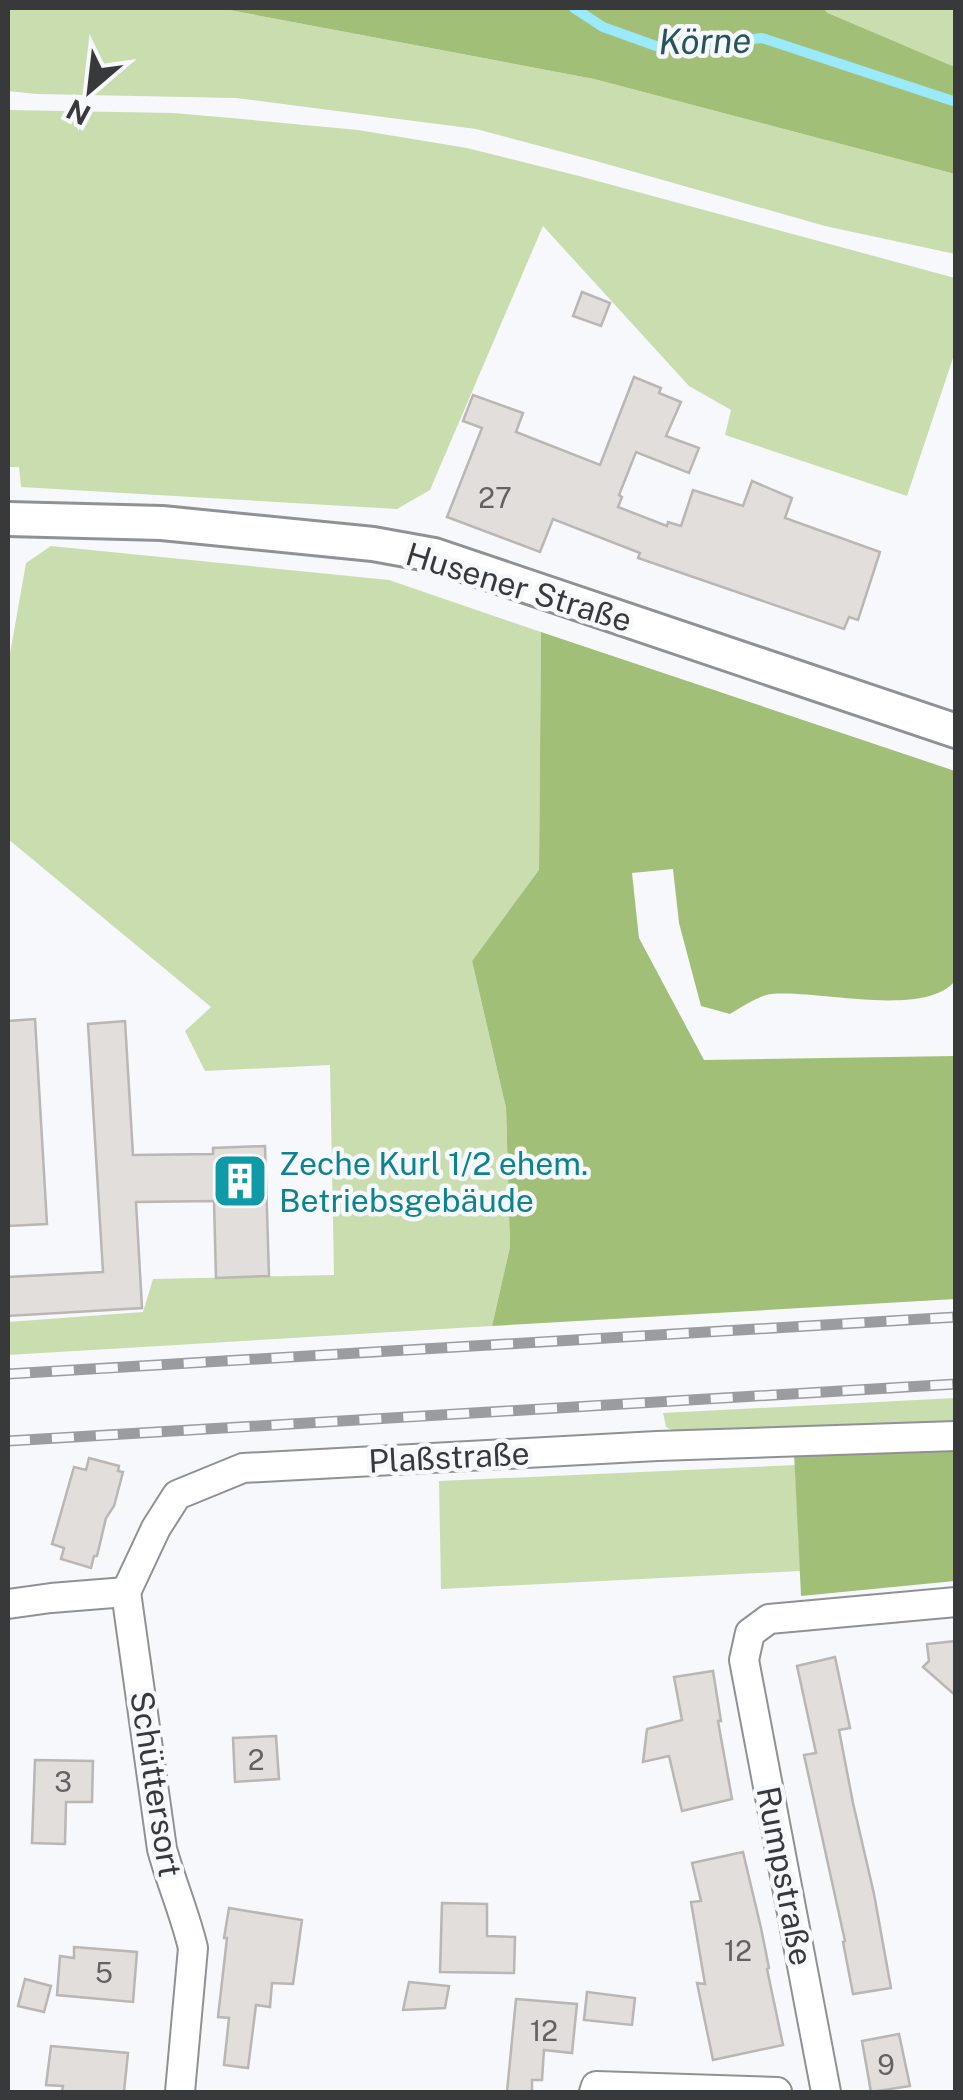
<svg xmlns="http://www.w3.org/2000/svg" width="963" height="2100" font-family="'Public Sans',sans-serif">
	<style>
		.green { fill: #c9ddaf }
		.forest { fill: #a2bf77 }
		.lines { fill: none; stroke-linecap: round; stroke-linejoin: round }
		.stream { stroke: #9aeafa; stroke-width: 10 }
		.building { fill: #e2dedb; stroke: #bab6b3; stroke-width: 2.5 }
		.minor-casing { stroke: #8f9195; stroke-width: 32 }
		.tertiary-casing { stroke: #8f9195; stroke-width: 38 }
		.minor { stroke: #fff; stroke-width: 28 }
		.tertiary { stroke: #fff; stroke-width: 32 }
		.rail-casing { stroke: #9b9c9f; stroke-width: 11 }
		.rail { stroke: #f6f8fc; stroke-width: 8; stroke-dasharray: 22; stroke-linecap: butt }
		.labels { text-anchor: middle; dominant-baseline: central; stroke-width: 9; stroke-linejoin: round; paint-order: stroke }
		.number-label { font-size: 28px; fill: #626262 }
		.street-label { font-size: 32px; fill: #38393a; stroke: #f6f8fc }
		.culture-label { font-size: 32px; fill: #0d838f; stroke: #f6f8fc; text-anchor: start }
		.water-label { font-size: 35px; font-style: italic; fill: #27555e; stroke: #f6f8fc }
	</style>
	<rect width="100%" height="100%" fill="#f6f8fc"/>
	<g class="green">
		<path d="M 8,8 L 219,8 L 594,79 L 955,174 L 955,254 L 825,226 L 596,161 L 476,129 L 236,98 L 36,94 L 8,91 Z"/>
		<path d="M 823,8 L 955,8 L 955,67 L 828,13 Z"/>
		<path d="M 8,110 L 173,113 L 231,118 L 358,130 L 467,148 L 579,176 L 955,278 L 955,352 L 907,496 L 725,435 L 731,410 L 689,386 L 543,226 L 430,490 L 397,509 L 21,487 L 19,467 L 8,467 Z"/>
		<path d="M 51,546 L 389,580 L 541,632 L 539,871 L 472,961 L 506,1108 L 510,1247 L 492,1326 L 8,1355 L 8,1322 L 143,1312 L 153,1279 L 334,1275 L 330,1065 L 205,1071 L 185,1031 L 211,1007 L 8,839 L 8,665 L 26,563 Z"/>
		<path d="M 955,1398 L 955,1424 L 678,1433 L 666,1427 L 663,1413 Z"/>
		<path d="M 795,1465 L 800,1571 L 441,1589 L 439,1481 Z"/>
	</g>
	<g class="forest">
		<path d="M 219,8 L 823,8 L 828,13 L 955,67 L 955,174 L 594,79 Z"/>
		<path d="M 541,632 L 955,771 L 955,981 C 924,1018 820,990 772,994 C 759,995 742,1007 730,1014 L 701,1006 L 679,923 L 673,869 L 632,873 L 639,938 L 704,1060 L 955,1056 L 955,1299 L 492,1326 L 510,1247 L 506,1108 L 472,961 L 539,870 Z"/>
		<path d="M 955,1447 L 955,1581 L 801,1596 L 794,1452 Z"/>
	</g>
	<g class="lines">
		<path class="stream" d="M 574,8 L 603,27 L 656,46 L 692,46 L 762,38 L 956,102"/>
	</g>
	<g class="building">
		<path d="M 582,292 L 610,303 L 601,326 L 573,316 Z"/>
		<path d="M 634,377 L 661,388 L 659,393 L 681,402 L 666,436 L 699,448 L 689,473 L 636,452 L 619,495 L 622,497 L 618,507 L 667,526 L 668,522 L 681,526 L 693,490 L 743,506 L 752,481 L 792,498 L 785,518 L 880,552 L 858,620 L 849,617 L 844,629 L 638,558 L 640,553 L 553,519 L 540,552 L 447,517 L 482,428 L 463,421 L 473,395 L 523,413 L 516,432 L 600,465 Z"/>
		<path d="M 35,1019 L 47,1224 L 8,1226 L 8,1021 Z"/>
		<path d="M 125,1021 L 133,1155 L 213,1154 L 213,1148 L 265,1146 L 269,1276 L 216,1278 L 214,1201 L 136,1202 L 142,1308 L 8,1316 L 8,1277 L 103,1272 L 88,1024 Z"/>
		<path d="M 89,1458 L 119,1466 L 118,1471 L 123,1472 L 114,1506 L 106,1518 L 97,1556 L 94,1556 L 91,1568 L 61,1559 L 64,1548 L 52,1544 L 74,1467 L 86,1470 Z"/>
		<path d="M 956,1641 L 956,1696 L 923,1667 L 929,1661 L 927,1644 Z"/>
		<path d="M 835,1657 L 850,1728 L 839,1730 L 853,1803 L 874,1894 L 891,1988 L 853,1994 L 843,1942 L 845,1941 L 804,1755 L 816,1753 L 797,1666 Z"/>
		<path d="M 713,1671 L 721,1721 L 718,1721 L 732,1799 L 682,1811 L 669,1756 L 643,1762 L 647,1729 L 682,1720 L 674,1677 Z"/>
		<path d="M 276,1736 L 279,1779 L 235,1782 L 233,1738 Z"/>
		<path d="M 35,1760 L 93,1761 L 92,1802 L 66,1802 L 65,1844 L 32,1843 Z"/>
		<path d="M 743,1852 L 761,1928 L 769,1968 L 767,1969 L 783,2045 L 713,2060 L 697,1983 L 705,1984 L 691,1902 L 701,1901 L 692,1863 Z"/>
		<path d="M 442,1903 L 487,1904 L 487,1936 L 515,1937 L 514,1973 L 440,1972 Z"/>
		<path d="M 229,1908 L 302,1920 L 293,1984 L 272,1983 L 270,2007 L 256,2005 L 248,2068 L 224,2065 L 229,2018 L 218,2017 L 227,1938 L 224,1938 Z"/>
		<path d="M 74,1947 L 137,1952 L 133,2002 L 57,1995 L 60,1956 L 74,1958 Z"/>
		<path d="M 25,1979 L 51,1986 L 44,2012 L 18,2006 Z"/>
		<path d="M 409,1982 L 449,1986 L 445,2008 L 403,2010 Z"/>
		<path d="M 587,1992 L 635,1998 L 632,2025 L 584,2020 Z"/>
		<path d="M 516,1999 L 577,2004 L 572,2053 L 544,2050 L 542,2080 L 532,2080 L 532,2092 L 507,2092 Z"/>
		<path d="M 899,2034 L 910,2086 L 871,2092 L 862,2041 Z"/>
		<path d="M 51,2046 L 128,2053 L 124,2092 L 62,2092 L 63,2086 L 46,2085 Z"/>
	</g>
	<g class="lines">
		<g class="minor-casing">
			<g id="minor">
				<path d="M 126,1592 L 156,1528 L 177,1495 L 243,1468 L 657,1446 L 956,1436"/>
				<path d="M 126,1592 L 162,1849 C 171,1882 185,1914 193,1948 L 180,2092"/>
				<path d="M 8,1604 L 51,1598 L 126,1592"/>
				<path d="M 594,2092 L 596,2086 L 777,2092"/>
				<path d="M 826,2092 L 744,1660 L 750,1633 L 769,1619 L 956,1602"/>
			</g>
		</g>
		<g class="tertiary-casing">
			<path id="tertiary" d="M 8,519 L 162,523 L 373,544 L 434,555 L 956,731"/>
		</g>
		<use href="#minor" class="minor"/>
		<use href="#tertiary" class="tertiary"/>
		<g class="rail-casing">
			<g id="rail">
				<path d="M 8,1374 L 956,1317"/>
				<path d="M 8,1441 L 956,1384"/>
			</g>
		</g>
		<use href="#rail" class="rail"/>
	</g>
	<defs>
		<g id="building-square" transform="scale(2.875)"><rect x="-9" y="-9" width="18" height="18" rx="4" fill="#0f9aa8" stroke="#f6f8fc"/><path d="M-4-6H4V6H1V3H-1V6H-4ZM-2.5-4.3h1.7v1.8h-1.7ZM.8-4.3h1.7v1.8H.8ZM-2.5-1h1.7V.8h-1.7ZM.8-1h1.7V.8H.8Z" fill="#fff"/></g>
	</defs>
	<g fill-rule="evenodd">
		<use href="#building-square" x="240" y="1181"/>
	</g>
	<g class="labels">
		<g class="number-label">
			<text x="495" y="497">27</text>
			<text x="256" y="1759">2</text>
			<text x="63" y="1781">3</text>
			<text x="738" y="1950">12</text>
			<text x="104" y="1972">5</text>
			<text x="544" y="2030">12</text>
			<text x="886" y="2064">9</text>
		</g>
		<g class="street-label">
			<text transform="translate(519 587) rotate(17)">Husener Straße</text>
			<text transform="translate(449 1457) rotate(-3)">Plaßstraße</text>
			<text transform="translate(156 1784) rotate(81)">Schüttersort</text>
			<text transform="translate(785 1876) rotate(79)">Rumpstraße</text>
		</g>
		<g class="culture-label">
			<text x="279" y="1163">Zeche Kurl 1/2 ehem.<tspan x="279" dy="37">Betriebsgebäude</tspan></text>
		</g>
		<g class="water-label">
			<text transform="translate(705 41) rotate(-1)">Körne</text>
		</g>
	</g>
	<rect width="963" height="2100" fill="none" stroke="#38393a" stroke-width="20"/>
	<g transform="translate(90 90) rotate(208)" stroke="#f6f8fc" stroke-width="8" paint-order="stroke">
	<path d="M0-8L18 38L0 25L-18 38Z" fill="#38393a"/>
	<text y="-15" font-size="28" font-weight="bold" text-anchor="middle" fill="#38393a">N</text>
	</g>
</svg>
